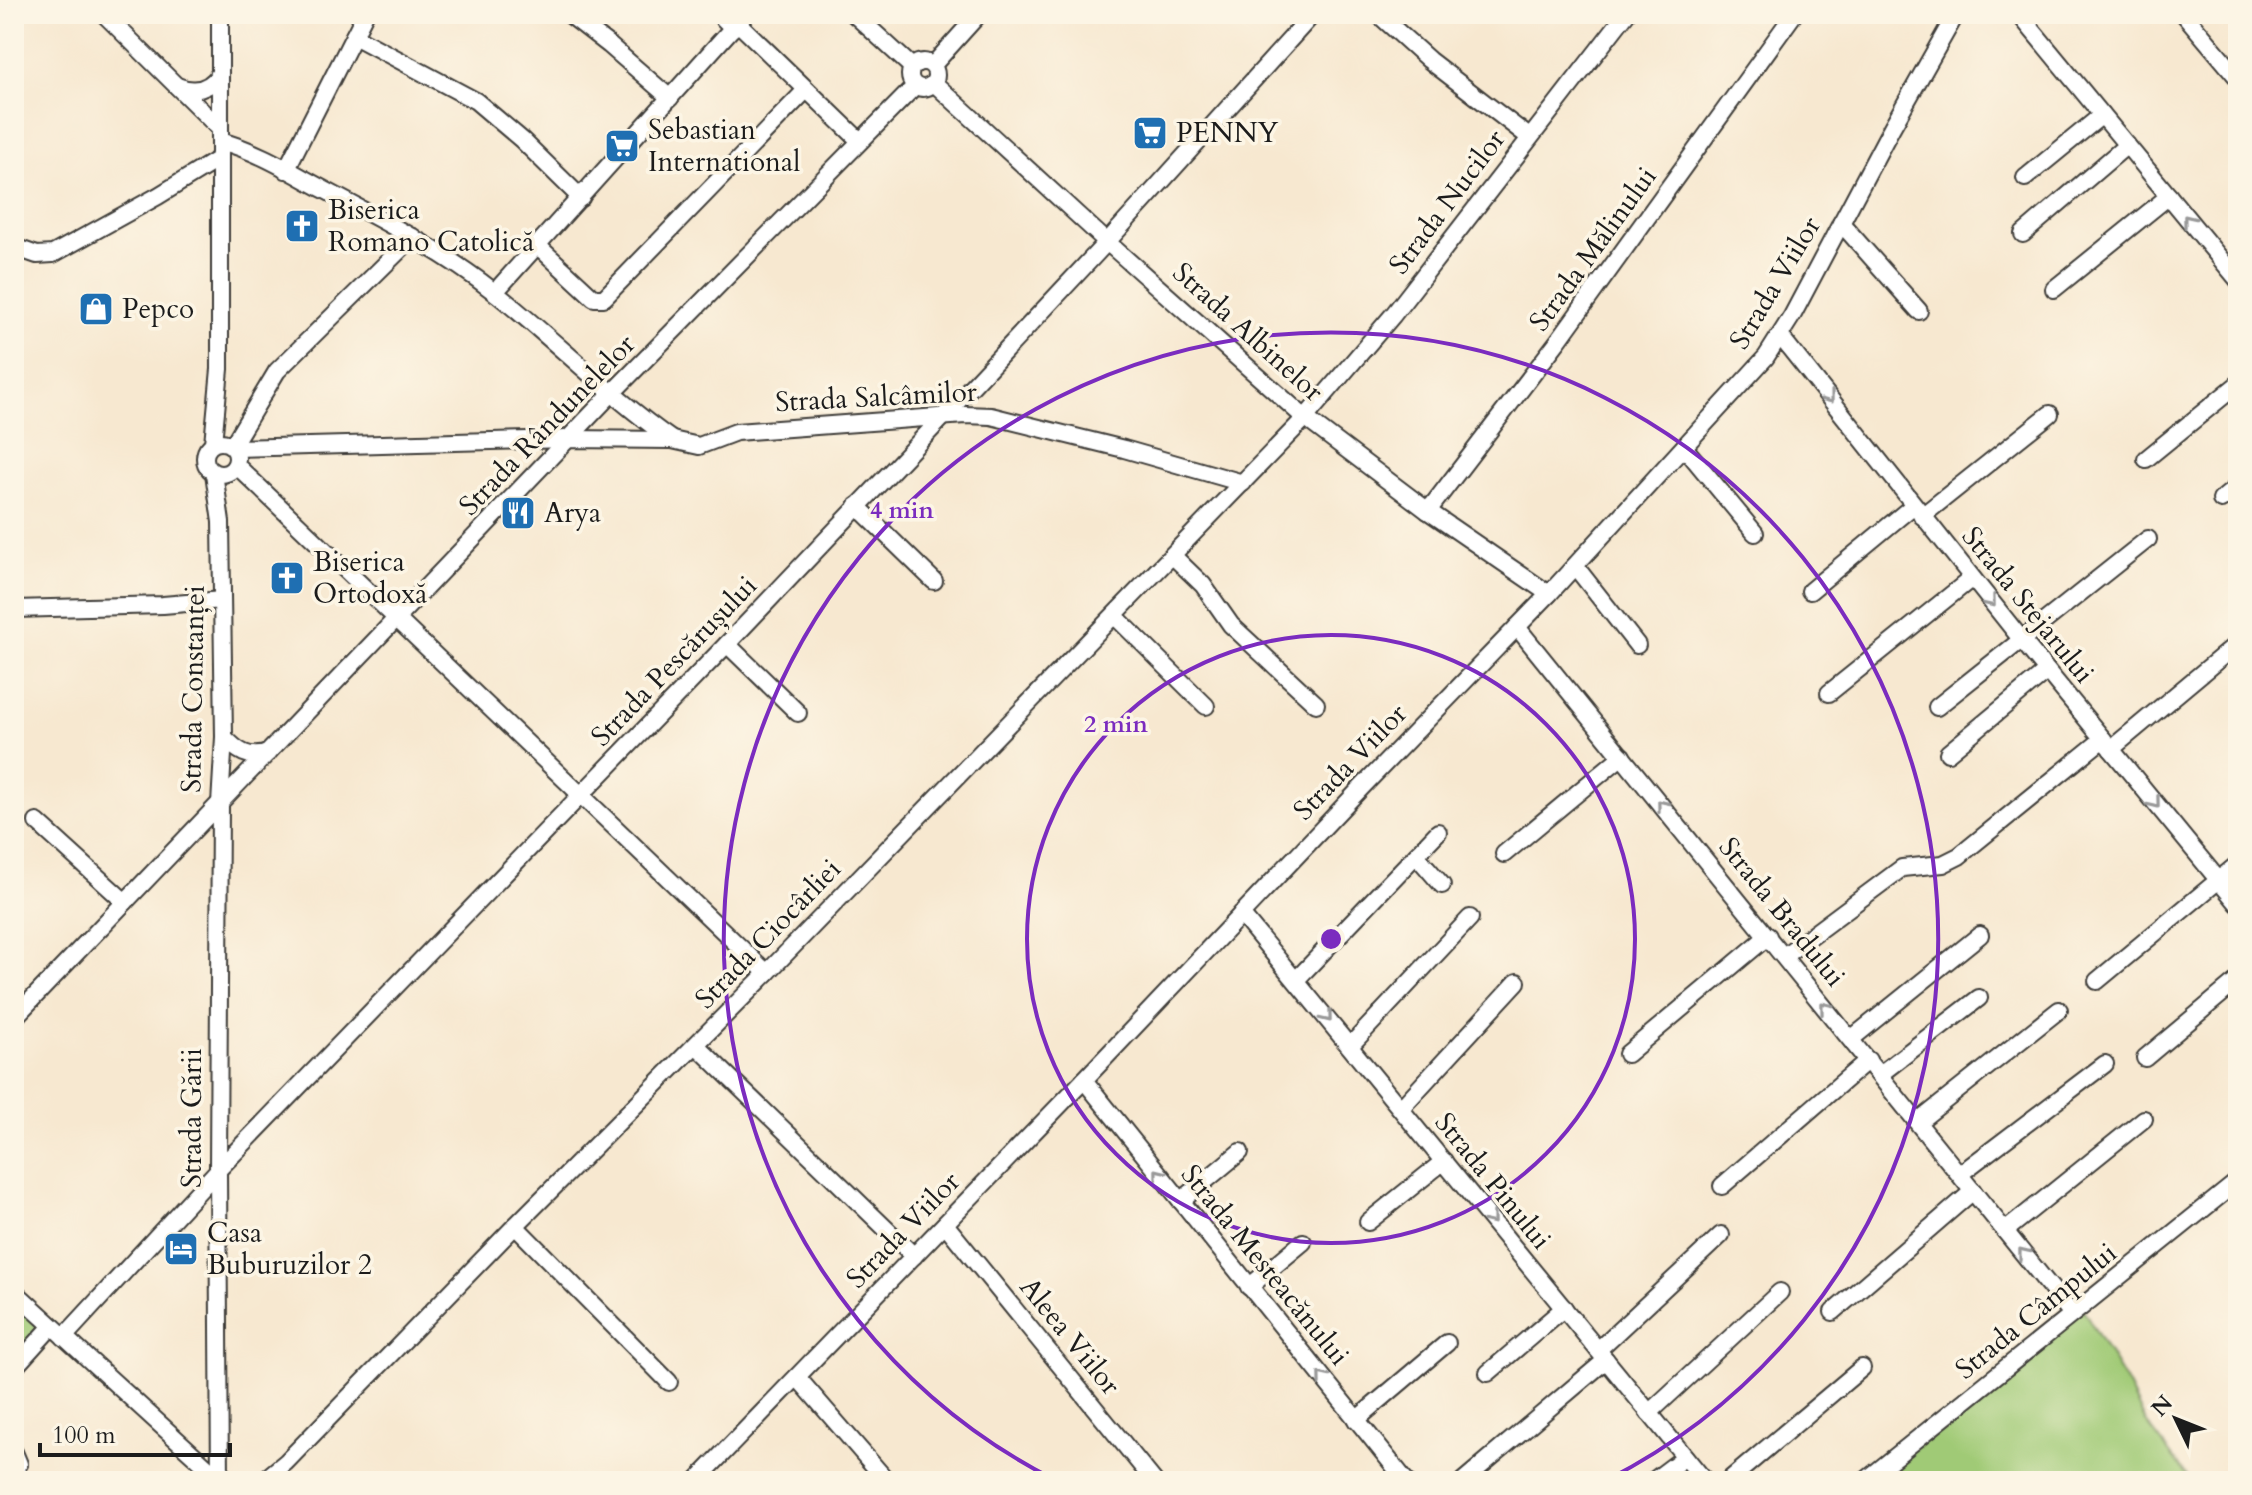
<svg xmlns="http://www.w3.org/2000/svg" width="2252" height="1495" font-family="Cardo,serif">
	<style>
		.green { fill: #a0ca76; stroke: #5e7349; stroke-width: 2 }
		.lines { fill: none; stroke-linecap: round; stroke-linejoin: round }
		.minor-casing { stroke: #3d3b37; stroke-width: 20 }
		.minor { stroke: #fff; stroke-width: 16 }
		.oneway { stroke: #999 }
		.ring { fill: none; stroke: #7b2cbf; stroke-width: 4 }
		.labels { text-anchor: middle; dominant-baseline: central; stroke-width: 7; stroke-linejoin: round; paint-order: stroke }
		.poi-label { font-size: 28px; fill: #1c1c1c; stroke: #fcf5e5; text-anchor: start }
		.street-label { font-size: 28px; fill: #1c1c1c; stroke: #fcf5e5 }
		.centre { fill: #7b2cbf; stroke: #fcf5e5; stroke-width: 4 }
		.ring-label { font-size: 24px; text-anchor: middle; font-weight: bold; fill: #7b2cbf; stroke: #fcf5e5; stroke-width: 7; stroke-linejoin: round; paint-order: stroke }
	</style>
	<rect width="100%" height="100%" fill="#fcf5e5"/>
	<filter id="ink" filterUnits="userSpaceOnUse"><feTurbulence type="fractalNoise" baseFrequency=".0125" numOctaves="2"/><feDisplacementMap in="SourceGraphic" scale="16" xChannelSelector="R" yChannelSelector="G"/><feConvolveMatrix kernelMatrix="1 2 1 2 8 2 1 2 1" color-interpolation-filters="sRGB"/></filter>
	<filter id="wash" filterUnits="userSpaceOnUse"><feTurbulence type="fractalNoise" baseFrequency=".006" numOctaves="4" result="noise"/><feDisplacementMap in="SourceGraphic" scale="32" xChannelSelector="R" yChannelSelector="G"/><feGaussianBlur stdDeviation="1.8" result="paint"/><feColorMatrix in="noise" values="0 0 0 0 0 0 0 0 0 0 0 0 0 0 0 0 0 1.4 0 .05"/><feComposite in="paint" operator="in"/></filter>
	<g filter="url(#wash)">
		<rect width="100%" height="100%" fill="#f7e8d0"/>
		<g class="green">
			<path d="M 14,1297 L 44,1324 L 14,1353 Z"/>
			<path d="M 2083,1309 L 2128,1386 L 2146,1422 L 2191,1481 L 1868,1481 Z"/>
		</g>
	</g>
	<g filter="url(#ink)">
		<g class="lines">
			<g class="minor-casing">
				<g id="minor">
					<path d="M 104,14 L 220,129"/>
					<path d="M 569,14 L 609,45 L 670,98"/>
					<path d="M 719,14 L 733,28"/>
					<path d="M 854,14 L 912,67"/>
					<path d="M 1378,14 L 1429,60 L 1529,137"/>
					<path d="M 2019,14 L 2238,280"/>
					<path d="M 2184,14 L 2238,78"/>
					<path d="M 738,23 L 860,141"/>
					<path d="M 354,36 L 476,101 L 522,140 L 581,198"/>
					<circle cx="923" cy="75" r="13"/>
					<path d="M 933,65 L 979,14"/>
					<path d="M 934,83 L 1107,242 L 1305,418 L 1428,511 L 1549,594"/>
					<path d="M 177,86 C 194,93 210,90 220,73"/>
					<path d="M 220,141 C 258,151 291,172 325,190 C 383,221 441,250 493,291 C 554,339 608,395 672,440"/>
					<path d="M 286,170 L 365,14"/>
					<path d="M 2025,178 L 2102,115"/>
					<path d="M 1841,223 L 1919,311"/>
					<path d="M 2023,234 L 2127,145"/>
					<path d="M 538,246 L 594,298 L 604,298 L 806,90"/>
					<path d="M 14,247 L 37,255 L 53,254 L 158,196 L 220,158"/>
					<path d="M 2054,289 L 2169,196"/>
					<path d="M 495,292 L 745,14"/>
					<path d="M 1781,337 L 2021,639 L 2238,904"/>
					<circle cx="221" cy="458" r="16"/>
					<path d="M 213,443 L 220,369 L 220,14"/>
					<path d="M 232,446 L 277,371 L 413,237"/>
					<path d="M 1684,447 L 1755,533"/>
					<path d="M 234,448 L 568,439 L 672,440 L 699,446 L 736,432 L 965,415 L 991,416 L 1124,449 L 1243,483"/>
					<path d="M 2146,459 L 2238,384"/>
					<path d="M 236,465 L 767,973"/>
					<path d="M 214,473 L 221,522 L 224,737 L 220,804 L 218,1170 L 220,1481"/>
					<path d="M 2221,500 L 2238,486"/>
					<path d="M 857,506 L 934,581"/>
					<path d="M 1428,511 L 1558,341 L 1794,14"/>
					<path d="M 1922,516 L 2050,414"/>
					<path d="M 1173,556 L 1203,585 L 1231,625 L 1316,704"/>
					<path d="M 1575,566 L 1637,645"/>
					<path d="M 1810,591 L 1914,505"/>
					<path d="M 14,609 L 163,605 L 222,600"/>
					<path d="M 1115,616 L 1206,706"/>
					<path d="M 1517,627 L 2072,1314"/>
					<path d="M 727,644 L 798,713"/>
					<path d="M 1829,693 L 1972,578"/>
					<path d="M 1937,707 L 2148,539"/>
					<path d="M 224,737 C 237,751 249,760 268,753"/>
					<path d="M 2111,749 L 2238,643"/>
					<path d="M 1948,753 L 2047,671"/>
					<path d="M 37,822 L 125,902"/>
					<path d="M 1504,854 L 1622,756"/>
					<path d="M 1416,855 L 1442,885"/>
					<path d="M 1241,914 L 1705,1481"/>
					<path d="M 1784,956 L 1902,868 L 1943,864 L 1959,856 L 2103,739"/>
					<path d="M 1296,980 L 1438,832"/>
					<path d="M 2097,981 L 2238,864"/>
					<path d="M 14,1018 L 611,394 L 915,86"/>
					<path d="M 1851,1039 L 1980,935"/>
					<path d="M 696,1045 L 914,1256"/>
					<path d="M 1350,1046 L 1470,918"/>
					<path d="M 1627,1054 L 1768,936"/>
					<path d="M 2145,1058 L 2238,980"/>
					<path d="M 1879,1075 L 1979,998"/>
					<path d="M 1084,1080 L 1406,1481"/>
					<path d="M 1401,1108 L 1517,982"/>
					<path d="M 1918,1122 L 2059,1010"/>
					<path d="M 1960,1174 L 2105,1064"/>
					<path d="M 1722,1186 L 1868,1060"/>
					<path d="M 1181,1201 L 1240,1152"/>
					<path d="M 1368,1222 L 1444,1161"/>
					<path d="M 945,1224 L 1154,1481"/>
					<path d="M 515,1226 L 669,1382"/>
					<path d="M 2005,1231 L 2144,1119"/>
					<path d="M 1249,1287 L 1303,1242"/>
					<path d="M 14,1291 L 220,1479"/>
					<path d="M 1833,1312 L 1973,1191"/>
					<path d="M 64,1337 L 218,1170 L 727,644 L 943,417 L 1107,242 L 1313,14"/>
					<path d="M 1598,1350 L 1721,1235"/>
					<path d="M 14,1368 L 52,1326"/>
					<path d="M 1488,1373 L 1564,1308"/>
					<path d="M 797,1377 L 887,1481"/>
					<path d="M 1649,1413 L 1780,1292"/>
					<path d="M 1356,1420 L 1447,1343"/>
					<path d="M 14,1452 L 19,1464 L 14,1470"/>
					<path d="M 263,1481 L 286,1462 L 515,1226 L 767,973 L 1305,418 L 1393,315 L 1626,14"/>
					<path d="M 696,1481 L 1084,1080 L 1361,788 L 1549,594 L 1766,357 L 1792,316 L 1892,127 L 1956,14"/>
					<path d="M 1463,1481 L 1606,1360"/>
					<path d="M 1653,1481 L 1685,1457"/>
					<path d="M 1728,1481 L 1862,1368"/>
					<path d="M 1865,1481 L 2238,1181"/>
				</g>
			</g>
			<use href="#minor" class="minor"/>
		</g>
		<defs><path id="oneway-chevron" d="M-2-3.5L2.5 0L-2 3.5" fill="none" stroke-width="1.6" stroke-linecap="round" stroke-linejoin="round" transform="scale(2)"/></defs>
		<g class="oneway">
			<use href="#oneway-chevron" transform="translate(2188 220) rotate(-129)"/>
			<use href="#oneway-chevron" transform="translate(1829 398) rotate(52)"/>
			<use href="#oneway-chevron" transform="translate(1991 602) rotate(51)"/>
			<use href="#oneway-chevron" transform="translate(2155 803) rotate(51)"/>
			<use href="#oneway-chevron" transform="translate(1662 805) rotate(-129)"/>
			<use href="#oneway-chevron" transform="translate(1825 1007) rotate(-129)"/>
			<use href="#oneway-chevron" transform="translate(1327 1017) rotate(51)"/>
			<use href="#oneway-chevron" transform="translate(1159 1174) rotate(-129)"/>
			<use href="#oneway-chevron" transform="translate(1491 1219) rotate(51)"/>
			<use href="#oneway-chevron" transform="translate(2023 1253) rotate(-129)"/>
			<use href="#oneway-chevron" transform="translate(1322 1377) rotate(-129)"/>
		</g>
	</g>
	<g class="ring">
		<circle cx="1331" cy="939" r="304"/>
		<path d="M1055 1480A607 607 0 1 1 1607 1480"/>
	</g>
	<defs>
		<g id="supermarket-square" transform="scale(1.8)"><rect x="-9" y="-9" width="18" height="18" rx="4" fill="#1f6fb2" stroke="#fcf5e5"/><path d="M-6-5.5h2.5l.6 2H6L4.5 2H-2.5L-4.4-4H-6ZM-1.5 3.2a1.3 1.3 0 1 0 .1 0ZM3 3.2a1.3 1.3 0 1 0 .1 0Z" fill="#fff"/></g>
		<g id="church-square" transform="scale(1.8)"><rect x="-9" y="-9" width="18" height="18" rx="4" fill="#1f6fb2" stroke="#fcf5e5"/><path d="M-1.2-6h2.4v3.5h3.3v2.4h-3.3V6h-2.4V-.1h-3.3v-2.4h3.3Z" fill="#fff"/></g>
		<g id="shop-square" transform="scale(1.8)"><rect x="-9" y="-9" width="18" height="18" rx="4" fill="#1f6fb2" stroke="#fcf5e5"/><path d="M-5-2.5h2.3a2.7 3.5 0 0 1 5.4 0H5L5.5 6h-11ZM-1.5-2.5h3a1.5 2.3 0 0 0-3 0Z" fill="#fff"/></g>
		<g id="restaurant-square" transform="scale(1.8)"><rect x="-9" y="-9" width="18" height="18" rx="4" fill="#1f6fb2" stroke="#fcf5e5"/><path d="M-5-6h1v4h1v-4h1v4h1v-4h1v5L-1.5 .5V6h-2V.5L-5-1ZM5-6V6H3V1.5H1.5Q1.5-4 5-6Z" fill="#fff"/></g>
		<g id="hotel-square" transform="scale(1.8)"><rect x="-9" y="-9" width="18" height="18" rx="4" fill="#1f6fb2" stroke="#fcf5e5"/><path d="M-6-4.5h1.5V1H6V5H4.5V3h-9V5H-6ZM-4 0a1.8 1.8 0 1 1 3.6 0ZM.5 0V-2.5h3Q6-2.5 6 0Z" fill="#fff"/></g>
	</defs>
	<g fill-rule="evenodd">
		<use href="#supermarket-square" x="1150" y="133"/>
		<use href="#supermarket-square" x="622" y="146"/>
		<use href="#church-square" x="302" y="226"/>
		<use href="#shop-square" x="96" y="309"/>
		<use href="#restaurant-square" x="518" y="513"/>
		<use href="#church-square" x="287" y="578"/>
		<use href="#hotel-square" x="181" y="1249"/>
	</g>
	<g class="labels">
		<g class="poi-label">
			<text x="648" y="130">Sebastian<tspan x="648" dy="32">International</tspan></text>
			<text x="1176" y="133">PENNY</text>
			<text x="328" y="210">Biserica<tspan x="328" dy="32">Romano Catolică</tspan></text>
			<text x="122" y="309">Pepco</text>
			<text x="544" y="513">Arya</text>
			<text x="313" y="562">Biserica<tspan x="313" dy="32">Ortodoxă</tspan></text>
			<text x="207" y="1233">Casa<tspan x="207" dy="32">Buburuzilor 2</tspan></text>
		</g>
		<g class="street-label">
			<text transform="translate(1447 202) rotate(-53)">Strada Nucilor</text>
			<text transform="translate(1593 249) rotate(-54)">Strada Mălinului</text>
			<text transform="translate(1775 283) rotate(-59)">Strada Viilor</text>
			<text transform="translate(1248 332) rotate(42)">Strada Albinelor</text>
			<text transform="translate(876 397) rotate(-3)">Strada Salcâmilor</text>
			<text transform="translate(547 425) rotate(-46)">Strada Rândunelelor</text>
			<text transform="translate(2028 605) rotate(51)">Strada Stejarului</text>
			<text transform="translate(674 661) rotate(-46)">Strada Pescărușului</text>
			<text transform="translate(193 689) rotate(-89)">Strada Constanței</text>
			<text transform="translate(1350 762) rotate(-46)">Strada Viilor</text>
			<text transform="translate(1782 912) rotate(51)">Strada Bradului</text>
			<text transform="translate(768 934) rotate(-46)">Strada Ciocârliei</text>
			<text transform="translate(192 1118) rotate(-90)">Strada Gării</text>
			<text transform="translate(1493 1181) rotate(51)">Strada Pinului</text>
			<text transform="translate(903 1230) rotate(-46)">Strada Viilor</text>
			<text transform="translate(1265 1265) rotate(51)">Strada Mesteacănului</text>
			<text transform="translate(2036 1311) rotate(-39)">Strada Câmpului</text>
			<text transform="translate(1070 1336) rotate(51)">Aleea Viilor</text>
		</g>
	</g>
	<circle cx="1331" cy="939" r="12" class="centre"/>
	<g class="ring-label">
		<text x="902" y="518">4 min</text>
		<text x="1116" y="732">2 min</text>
	</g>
	<rect width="2252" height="1495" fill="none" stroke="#fcf5e5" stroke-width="48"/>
	<g transform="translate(2176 1419) rotate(313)" stroke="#fcf5e5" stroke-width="6" paint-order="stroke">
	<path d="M0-6L14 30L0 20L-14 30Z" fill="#1c1c1c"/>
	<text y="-12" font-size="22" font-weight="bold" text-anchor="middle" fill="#1c1c1c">N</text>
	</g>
	<path d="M40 1443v12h190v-12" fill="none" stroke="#1c1c1c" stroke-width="4"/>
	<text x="52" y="1443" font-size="24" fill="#1c1c1c" stroke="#fcf5e5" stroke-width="6" paint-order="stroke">100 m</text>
</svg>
